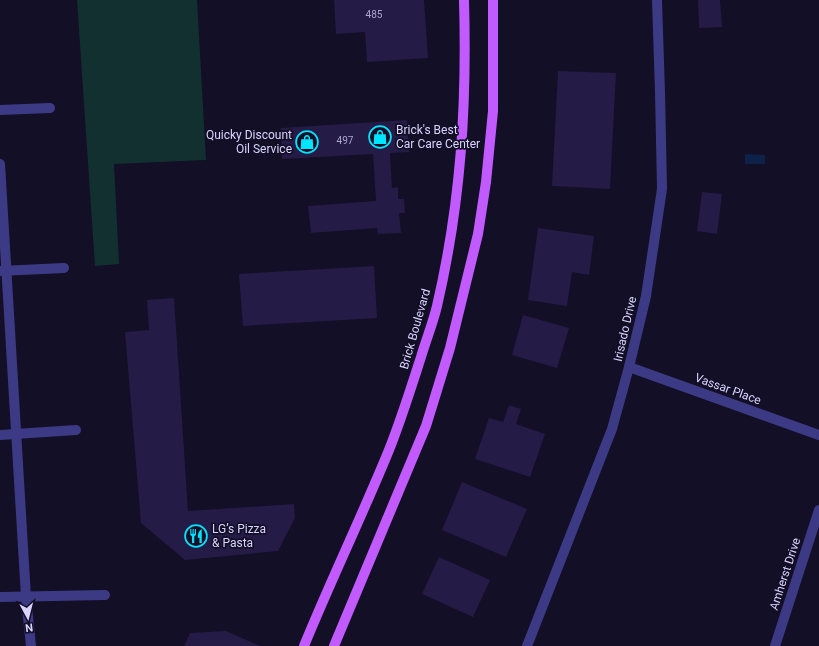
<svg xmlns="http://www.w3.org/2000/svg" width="819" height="646" font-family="Roboto,sans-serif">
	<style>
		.green { fill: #12302f }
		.water { fill: #0c2248 }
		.building { fill: #241b47 }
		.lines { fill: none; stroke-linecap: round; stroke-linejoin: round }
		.minor { stroke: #3d3a85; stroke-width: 10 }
		.primary { stroke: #c25bff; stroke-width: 10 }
		.labels { text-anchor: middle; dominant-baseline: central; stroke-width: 3.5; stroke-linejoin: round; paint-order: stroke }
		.number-label { font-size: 10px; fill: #aca6d1 }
		.poi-label { font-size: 12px; fill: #d9d4ff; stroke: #130f26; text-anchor: start }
		.street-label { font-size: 12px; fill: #d9d4ff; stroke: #130f26 }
	</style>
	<rect width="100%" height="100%" fill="#130f26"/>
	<path class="green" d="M 77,0 L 197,0 L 206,160 L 114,164 L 119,264 L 95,266 Z"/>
	<path class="water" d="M 745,154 L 765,155 L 765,164 L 745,164 Z"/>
	<g class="building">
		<path d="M 334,0 L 424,0 L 428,58 L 367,62 L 365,32 L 336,34 Z"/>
		<path d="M 698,0 L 720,0 L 722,27 L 699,28 Z"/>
		<path d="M 558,71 L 616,73 L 610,189 L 552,186 Z"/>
		<path d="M 407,120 L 409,152 L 390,153 L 392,188 L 398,187 L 398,199 L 404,199 L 405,213 L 399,213 L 401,233 L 378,234 L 377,228 L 311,233 L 308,206 L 376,201 L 373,154 L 282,159 L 281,128 Z"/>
		<path d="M 702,192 L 722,194 L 717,234 L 697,231 Z"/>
		<path d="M 538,228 L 594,236 L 589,275 L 572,272 L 567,306 L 528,300 Z"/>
		<path d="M 374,266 L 377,318 L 243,326 L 239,274 Z"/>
		<path d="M 174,298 L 188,511 L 294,504 L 295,518 L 278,551 L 185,560 L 141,523 L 125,332 L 149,330 L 147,300 Z"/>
		<path d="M 523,315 L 569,328 L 557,368 L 512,355 Z"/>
		<path d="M 509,405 L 521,409 L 516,424 L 545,434 L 530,477 L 475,459 L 489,418 L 503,422 Z"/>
		<path d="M 462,482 L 527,509 L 506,557 L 442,530 Z"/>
		<path d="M 439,557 L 490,580 L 473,617 L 422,594 Z"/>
		<path d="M 226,631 L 260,646 L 184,646 L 190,633 Z"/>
	</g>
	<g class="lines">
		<g class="minor">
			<path d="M 0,110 L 50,108"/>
			<path d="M 0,164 L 26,597 L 31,646"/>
			<path d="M 0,271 L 64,268"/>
			<path d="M 629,367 L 819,435"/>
			<path d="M 0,435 L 76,430"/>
			<path d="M 0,597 L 105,595"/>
			<path d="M 527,646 L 612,429 L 629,367 L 646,296 L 662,189 L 660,92 L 657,0"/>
			<path d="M 775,646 L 819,510"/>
		</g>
		<g class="primary">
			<path d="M 304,646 C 331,580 362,516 389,450 C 401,420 411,388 421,357 C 426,340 433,323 437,306 C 461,203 467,105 464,0"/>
			<path d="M 334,646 L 426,426 L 450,348 L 478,234 L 486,182 L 493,111 L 493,0"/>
		</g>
	</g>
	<defs>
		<g id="shop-ring" transform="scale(1.15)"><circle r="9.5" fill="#130f26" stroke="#00e5ff" stroke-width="1.5"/><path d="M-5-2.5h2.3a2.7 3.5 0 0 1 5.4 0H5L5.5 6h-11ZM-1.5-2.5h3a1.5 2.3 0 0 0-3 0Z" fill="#00e5ff"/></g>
		<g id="restaurant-ring" transform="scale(1.15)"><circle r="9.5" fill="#130f26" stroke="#00e5ff" stroke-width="1.5"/><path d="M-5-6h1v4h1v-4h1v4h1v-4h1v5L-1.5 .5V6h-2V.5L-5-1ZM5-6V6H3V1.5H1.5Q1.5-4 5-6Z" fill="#00e5ff"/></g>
	</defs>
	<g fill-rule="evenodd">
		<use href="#shop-ring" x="380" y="137"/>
		<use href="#shop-ring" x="307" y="142"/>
		<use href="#restaurant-ring" x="196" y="536"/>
	</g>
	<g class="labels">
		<g class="number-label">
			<text x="374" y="14">485</text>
			<text x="345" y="140">497</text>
		</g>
		<g class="poi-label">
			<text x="396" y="130">Brick's Best<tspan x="396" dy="14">Car Care Center</tspan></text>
			<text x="292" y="135" text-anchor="end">Quicky Discount<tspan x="292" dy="14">Oil Service</tspan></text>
			<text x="212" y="529">LG’s Pizza<tspan x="212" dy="14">&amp; Pasta</tspan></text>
		</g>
		<g class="street-label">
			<text transform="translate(415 329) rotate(-74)">Brick Boulevard</text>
			<text transform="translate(625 329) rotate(-77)">Irisado Drive</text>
			<text transform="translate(728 389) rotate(20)">Vassar Place</text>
			<text transform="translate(785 574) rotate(-72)">Amherst Drive</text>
		</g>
	</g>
	<g transform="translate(28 618) rotate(173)" stroke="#130f26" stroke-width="3" paint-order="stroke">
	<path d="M0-3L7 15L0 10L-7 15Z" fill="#d9d4ff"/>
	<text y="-6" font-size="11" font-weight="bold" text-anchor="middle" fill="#d9d4ff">N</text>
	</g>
</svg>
